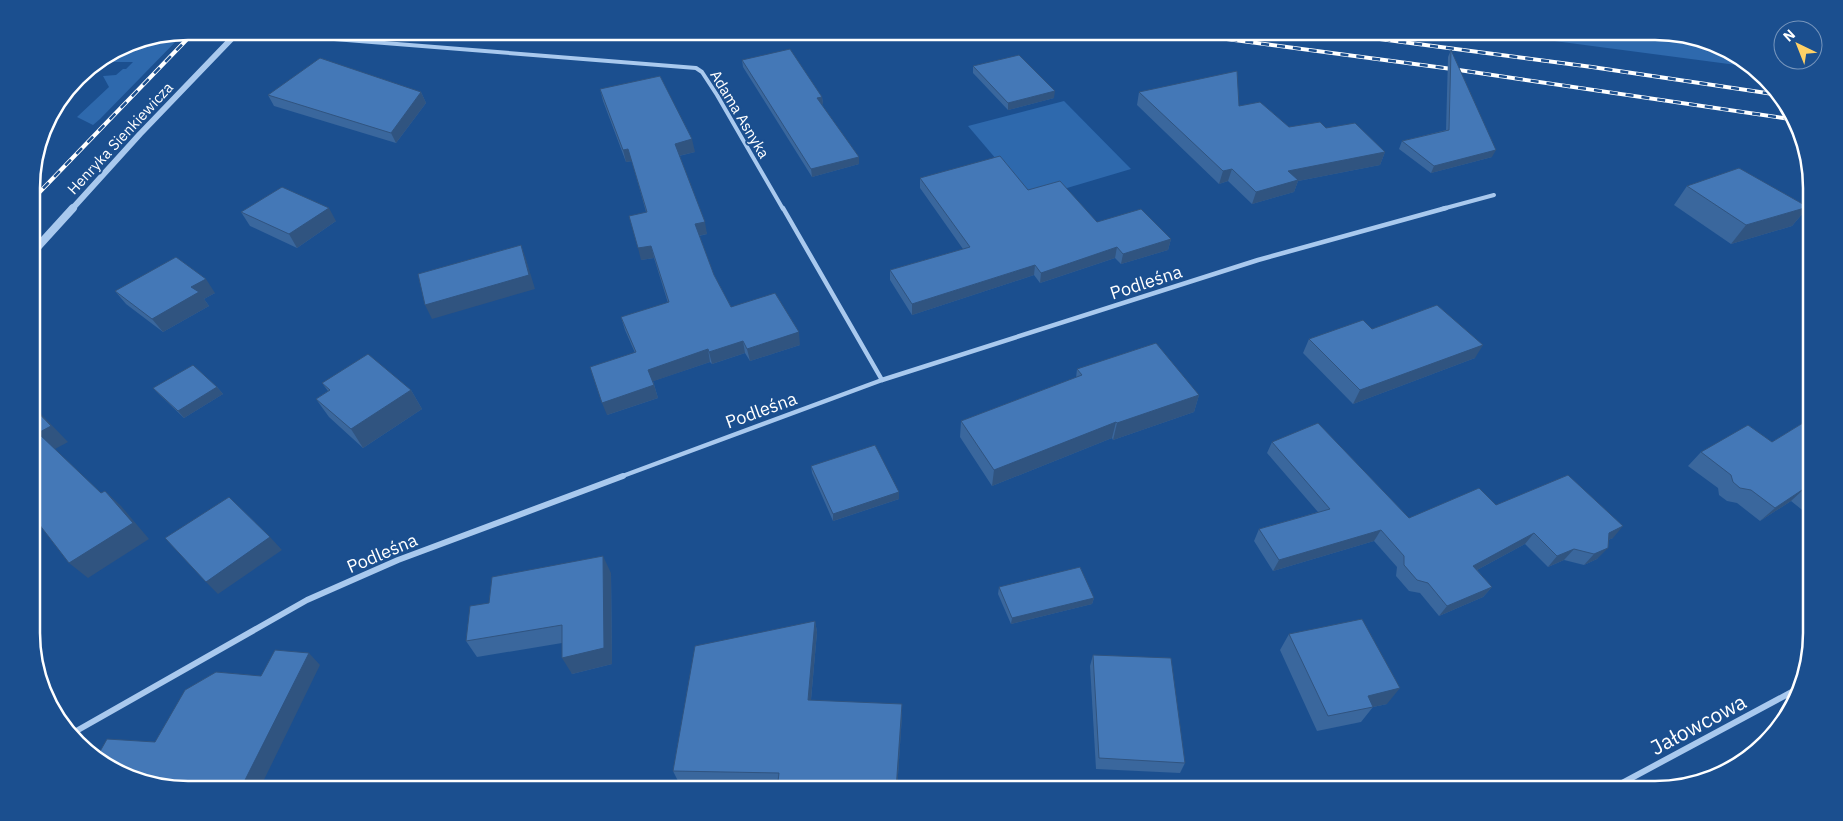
<svg xmlns="http://www.w3.org/2000/svg" width="1843" height="821" font-family="'IBM Plex Sans',sans-serif">
	<style>
		.green { fill: #2e69ad }
		.lines { fill: none; stroke-linecap: round; stroke-linejoin: round }
		.minor-far2 { stroke: #a9c9ee; stroke-width: 4 }
		.minor-far1 { stroke: #a9c9ee; stroke-width: 4.5 }
		.minor { stroke: #a9c9ee; stroke-width: 6 }
		.tertiary-far1 { stroke: #a9c9ee; stroke-width: 6 }
		.tertiary { stroke: #a9c9ee; stroke-width: 8 }
		.rail-casing { stroke: #fff; stroke-width: 4 }
		.rail { stroke: #1b4f8f; stroke-width: 2.5; stroke-dasharray: 8; stroke-linecap: butt }
		.wall { fill: #3a679d }
		.shaded-wall { fill: #305480 }
		.building { fill: #4478b7; stroke: #305480 }
		.labels { text-anchor: middle; dominant-baseline: central; stroke-width: 4; stroke-linejoin: round; paint-order: stroke }
		.far-street-label { font-size: 15px; fill: #fff; stroke: #1b4f8f }
		.street-label { font-size: 18px; fill: #fff; stroke: #1b4f8f }
		.near-street-label { font-size: 21px; fill: #fff; stroke: #1b4f8f }
		.rim { fill: none; stroke: #fff; stroke-width: 2.5 }
	</style>
	<rect width="100%" height="100%" fill="#1b4f8f"/>
	<g class="green">
		<path d="M 1479,31 L 1655,31 L 1715,43 L 1744,66 Z"/>
		<path d="M 185,32 L 100,119 L 93,125 L 77,117 L 109,87 L 103,76 L 116,75 L 123,69 L 126,69 L 133,62 L 99,62 L 103,59 L 128,43 Z"/>
		<path d="M 1064,101 L 1131,169 L 1030,199 L 968,126 Z"/>
	</g>
	<g class="lines">
		<g class="minor-far2">
			<path d="M 309,37 L 696,68 L 702,72 L 717,95 L 783,209"/>
			<path d="M 1442,209 L 1494,195"/>
		</g>
		<g class="minor-far1">
			<path d="M 783,208 L 882,380"/>
			<path d="M 620,477 L 882,380 L 1258,260 L 1446,208"/>
		</g>
		<g class="minor">
			<path d="M 71,734 L 307,600 L 398,560 L 623,476"/>
			<path d="M 1611,789 L 1801,687"/>
		</g>
		<path class="tertiary-far1" d="M 72,209 L 140,134 L 239,31"/>
		<path class="tertiary" d="M 32,253 L 73,208"/>
		<g class="rail-casing">
			<g id="rail">
				<path d="M 1166,31 L 1452,69 L 1790,119"/>
				<path d="M 1319,31 L 1592,67 L 1780,95"/>
				<path d="M 32,200 L 195,31"/>
			</g>
		</g>
		<use href="#rail" class="rail"/>
	</g>
	<g class="wall">
		<path d="M 1451,50 L 1492,157 L 1431,173 L 1399,149 L 1402,141 L 1446,130 L 1448,57 Z"/>
		<path d="M 742,60 L 822,97 L 823,104 L 821,105 L 859,157 L 859,164 L 812,177 L 743,67 Z"/>
		<path d="M 973,66 L 1054,98 L 1008,110 L 973,73 Z"/>
		<path d="M 600,89 L 695,152 L 679,156 L 707,234 L 699,236 L 714,275 L 731,307 L 800,345 L 750,361 L 745,353 L 712,364 L 710,362 L 653,381 L 658,398 L 607,415 L 635,353 L 625,330 L 621,317 L 668,303 L 654,258 L 641,260 L 646,212 L 632,161 L 626,162 L 603,101 Z"/>
		<path d="M 421,92 L 426,103 L 396,143 L 274,106 L 268,95 Z"/>
		<path d="M 1139,92 L 1239,106 L 1289,127 L 1326,128 L 1385,152 L 1380,165 L 1298,181 L 1294,192 L 1252,204 L 1228,181 L 1219,184 L 1137,105 Z"/>
		<path d="M 920,178 L 1028,190 L 1097,222 L 1171,239 L 1168,250 L 1121,264 L 1115,258 L 1040,283 L 1034,275 L 912,315 L 890,280 L 890,270 L 963,249 L 920,188 Z"/>
		<path d="M 1687,186 L 1808,207 L 1792,226 L 1731,244 L 1674,205 Z"/>
		<path d="M 241,212 L 336,221 L 297,248 L 250,226 Z"/>
		<path d="M 115,291 L 215,293 L 204,299 L 209,306 L 163,332 L 126,304 Z"/>
		<path d="M 1372,329 L 1475,358 L 1353,404 L 1303,353 L 1309,339 Z"/>
		<path d="M 1077,369 L 1199,395 L 1194,412 L 1113,440 L 1112,438 L 992,486 L 960,437 L 961,421 L 1076,378 Z"/>
		<path d="M 322,383 L 411,390 L 422,409 L 363,448 L 329,417 L 316,399 L 328,391 Z"/>
		<path d="M 217,387 L 223,394 L 184,418 L 160,395 L 153,388 Z"/>
		<path d="M 1811,418 L 1811,517 L 1791,501 L 1760,521 L 1737,503 L 1727,501 L 1719,495 L 1718,488 L 1688,466 L 1701,452 L 1772,442 Z"/>
		<path d="M 1272,442 L 1409,518 L 1496,505 L 1613,538 L 1608,540 L 1597,559 L 1584,565 L 1564,560 L 1548,567 L 1525,544 L 1477,570 L 1492,587 L 1483,597 L 1439,616 L 1420,593 L 1409,591 L 1396,576 L 1397,567 L 1374,541 L 1273,571 L 1254,541 L 1259,529 L 1318,512 L 1267,453 Z"/>
		<path d="M 811,466 L 899,499 L 833,521 L 812,473 Z"/>
		<path d="M 611,573 L 612,664 L 572,674 L 562,643 L 477,657 L 466,641 L 489,603 Z"/>
		<path d="M 999,587 L 1094,598 L 1092,604 L 1011,624 L 998,594 Z"/>
		<path d="M 815,621 L 817,632 L 811,700 L 902,715 L 897,790 L 777,790 L 778,782 L 678,781 L 673,771 Z"/>
		<path d="M 1289,634 L 1387,704 L 1373,707 L 1361,722 L 1317,731 L 1280,650 Z"/>
		<path d="M 1093,655 L 1185,763 L 1180,773 L 1096,769 L 1090,666 Z"/>
	</g>
	<g class="shaded-wall">
		<path d="M 1055,91 L 1054,98 L 1008,110 L 1008,103 Z"/>
		<path d="M 421,92 L 426,103 L 396,143 L 391,133 Z"/>
		<path d="M 822,97 L 823,104 L 817,105 L 817,98 Z"/>
		<path d="M 692,139 L 695,152 L 678,156 L 675,144 Z"/>
		<path d="M 628,149 L 632,161 L 626,162 L 623,150 Z"/>
		<path d="M 1496,150 L 1492,157 L 1431,173 L 1434,166 Z"/>
		<path d="M 1385,152 L 1380,165 L 1298,181 L 1294,192 L 1252,204 L 1256,192 L 1288,171 Z"/>
		<path d="M 859,157 L 859,164 L 812,177 L 811,169 Z"/>
		<path d="M 1232,169 L 1228,181 L 1219,184 L 1223,171 Z"/>
		<path d="M 1808,207 L 1792,226 L 1731,244 L 1746,225 Z"/>
		<path d="M 329,208 L 336,221 L 297,248 L 289,234 Z"/>
		<path d="M 705,222 L 707,234 L 697,236 L 695,224 Z"/>
		<path d="M 1171,239 L 1168,250 L 1121,264 L 1123,254 Z"/>
		<path d="M 521,245 L 526,259 L 535,289 L 432,319 L 425,305 Z"/>
		<path d="M 651,246 L 654,258 L 641,260 L 638,248 Z"/>
		<path d="M 1117,247 L 1115,258 L 1040,283 L 1041,273 Z"/>
		<path d="M 1035,265 L 1034,275 L 912,315 L 912,304 Z"/>
		<path d="M 206,279 L 215,293 L 204,299 L 209,306 L 163,332 L 152,319 L 191,287 Z"/>
		<path d="M 799,332 L 800,345 L 750,361 L 747,349 Z"/>
		<path d="M 743,341 L 745,353 L 712,364 L 709,352 Z"/>
		<path d="M 1483,345 L 1475,358 L 1353,404 L 1360,390 Z"/>
		<path d="M 708,349 L 710,362 L 651,382 L 648,370 Z"/>
		<path d="M 654,385 L 658,398 L 607,415 L 602,403 Z"/>
		<path d="M 217,387 L 223,394 L 184,418 L 178,411 Z"/>
		<path d="M 411,390 L 422,409 L 363,448 L 351,429 Z"/>
		<path d="M 1199,395 L 1194,412 L 1113,440 L 1117,423 Z"/>
		<path d="M 32,405 L 43,416 L 68,442 L 55,449 L 38,433 Z"/>
		<path d="M 1116,422 L 1112,438 L 992,486 L 994,470 Z"/>
		<path d="M 1805,488 L 1791,501 L 1760,521 L 1775,508 Z"/>
		<path d="M 105,491 L 121,506 L 149,539 L 88,578 L 69,563 Z"/>
		<path d="M 899,492 L 899,499 L 833,521 L 833,514 Z"/>
		<path d="M 1623,526 L 1613,538 L 1599,544 L 1609,533 Z"/>
		<path d="M 1381,530 L 1374,541 L 1273,571 L 1279,560 Z"/>
		<path d="M 1534,533 L 1525,544 L 1464,577 L 1473,566 Z"/>
		<path d="M 270,537 L 282,550 L 218,594 L 206,582 Z"/>
		<path d="M 1608,548 L 1597,559 L 1584,565 L 1594,554 Z"/>
		<path d="M 1574,549 L 1564,560 L 1548,567 L 1557,556 Z"/>
		<path d="M 603,556 L 611,573 L 612,664 L 572,674 L 562,658 Z"/>
		<path d="M 1492,587 L 1483,597 L 1439,616 L 1447,606 Z"/>
		<path d="M 1094,598 L 1092,604 L 1011,624 L 1012,618 Z"/>
		<path d="M 815,621 L 817,632 L 810,710 L 808,700 Z"/>
		<path d="M 309,653 L 320,665 L 259,790 L 240,790 Z"/>
		<path d="M 1400,688 L 1387,704 L 1373,707 L 1368,696 Z"/>
		<path d="M 902,704 L 902,715 L 897,790 L 896,790 Z"/>
	</g>
	<g class="building">
		<path d="M 790,49 L 822,97 L 817,98 L 859,157 L 811,169 L 742,60 Z"/>
		<path d="M 1451,50 L 1496,150 L 1434,166 L 1402,141 L 1449,130 Z"/>
		<path d="M 1019,55 L 1055,91 L 1008,103 L 973,66 Z"/>
		<path d="M 320,58 L 421,92 L 391,133 L 268,95 Z"/>
		<path d="M 1237,71 L 1239,106 L 1260,102 L 1289,127 L 1320,122 L 1326,128 L 1355,123 L 1385,152 L 1288,171 L 1298,180 L 1256,192 L 1232,169 L 1223,171 L 1139,92 Z"/>
		<path d="M 660,76 L 692,139 L 675,144 L 705,222 L 695,224 L 714,275 L 731,307 L 775,293 L 799,332 L 747,349 L 743,341 L 709,352 L 708,349 L 648,370 L 654,385 L 602,403 L 590,367 L 636,352 L 621,317 L 669,302 L 651,246 L 638,248 L 629,216 L 647,212 L 628,149 L 623,150 L 600,89 Z"/>
		<path d="M 1000,156 L 1028,190 L 1060,181 L 1097,222 L 1141,209 L 1171,239 L 1123,254 L 1117,247 L 1041,273 L 1035,265 L 912,304 L 890,270 L 970,247 L 920,178 Z"/>
		<path d="M 1739,168 L 1808,207 L 1746,225 L 1687,186 Z"/>
		<path d="M 282,187 L 329,208 L 289,234 L 241,212 Z"/>
		<path d="M 521,245 L 529,275 L 425,305 L 418,274 Z"/>
		<path d="M 176,257 L 206,279 L 191,287 L 199,292 L 152,319 L 115,291 Z"/>
		<path d="M 1437,305 L 1483,345 L 1360,390 L 1309,339 L 1363,320 L 1372,329 Z"/>
		<path d="M 1156,343 L 1199,395 L 1117,423 L 1116,422 L 994,470 L 961,421 L 1082,375 L 1077,369 Z"/>
		<path d="M 368,354 L 411,390 L 351,429 L 316,399 L 330,390 L 322,383 Z"/>
		<path d="M 193,365 L 217,387 L 178,411 L 153,388 Z"/>
		<path d="M 32,406 L 51,426 L 38,433 L 101,493 L 105,491 L 133,523 L 69,563 L 32,515 Z"/>
		<path d="M 1811,418 L 1811,493 L 1805,488 L 1775,508 L 1751,490 L 1740,488 L 1733,482 L 1731,475 L 1701,452 L 1748,425 L 1772,442 Z"/>
		<path d="M 1318,423 L 1409,518 L 1479,488 L 1496,505 L 1568,475 L 1623,526 L 1609,533 L 1608,548 L 1594,554 L 1574,549 L 1557,556 L 1534,533 L 1473,566 L 1492,587 L 1447,606 L 1428,583 L 1417,580 L 1404,565 L 1404,556 L 1381,530 L 1279,560 L 1259,529 L 1330,509 L 1272,442 Z"/>
		<path d="M 875,445 L 899,492 L 833,514 L 811,466 Z"/>
		<path d="M 229,497 L 270,537 L 206,582 L 165,538 Z"/>
		<path d="M 603,556 L 604,648 L 562,658 L 562,625 L 466,641 L 470,606 L 489,603 L 492,577 Z"/>
		<path d="M 1080,567 L 1094,598 L 1012,618 L 999,587 Z"/>
		<path d="M 1362,619 L 1400,688 L 1368,696 L 1373,707 L 1328,716 L 1289,634 Z"/>
		<path d="M 815,621 L 808,700 L 902,704 L 896,790 L 858,790 L 811,787 L 811,790 L 777,790 L 779,773 L 673,771 L 695,646 Z"/>
		<path d="M 275,650 L 309,653 L 240,790 L 188,790 L 128,778 L 98,755 L 107,739 L 155,742 L 185,690 L 216,672 L 261,676 Z"/>
		<path d="M 1093,655 L 1171,658 L 1185,763 L 1099,758 Z"/>
	</g>
	<g class="labels">
		<g class="far-street-label">
			<text transform="translate(740 114) rotate(59)">Adama Asnyka</text>
			<text transform="translate(120 138) rotate(-47)">Henryka Sienkiewicza</text>
		</g>
		<g class="street-label">
			<text transform="translate(1146 282) rotate(-18)">Podleśna</text>
			<text transform="translate(761 410) rotate(-20)">Podleśna</text>
			<text transform="translate(382 553) rotate(-23)">Podleśna</text>
		</g>
		<g class="near-street-label">
			<text transform="translate(1698 724) rotate(-28)">Jałowcowa</text>
		</g>
	</g>
	<path d="M0 0H1843V821H0ZM188 40H1655A148 148 0 0 1 1803 188V633A148 148 0 0 1 1655 781H188A148 148 0 0 1 40 633V188A148 148 0 0 1 188 40Z" fill="#1b4f8f" fill-rule="evenodd"/>
	<path class="rim" d="M188 40H1655A148 148 0 0 1 1803 188V633A148 148 0 0 1 1655 781H188A148 148 0 0 1 40 633V188A148 148 0 0 1 188 40Z"/>
	<g transform="translate(1798 45) rotate(317)"><circle r="24" fill="#1b4f8f" stroke="#7695bc"/>
	<path d="M0-4L9 19L0 12L-9 19Z" fill="#ffd166"/>
	<text y="-8" font-size="14" font-weight="bold" text-anchor="middle" fill="#ffffff">N</text>
	</g>
</svg>
